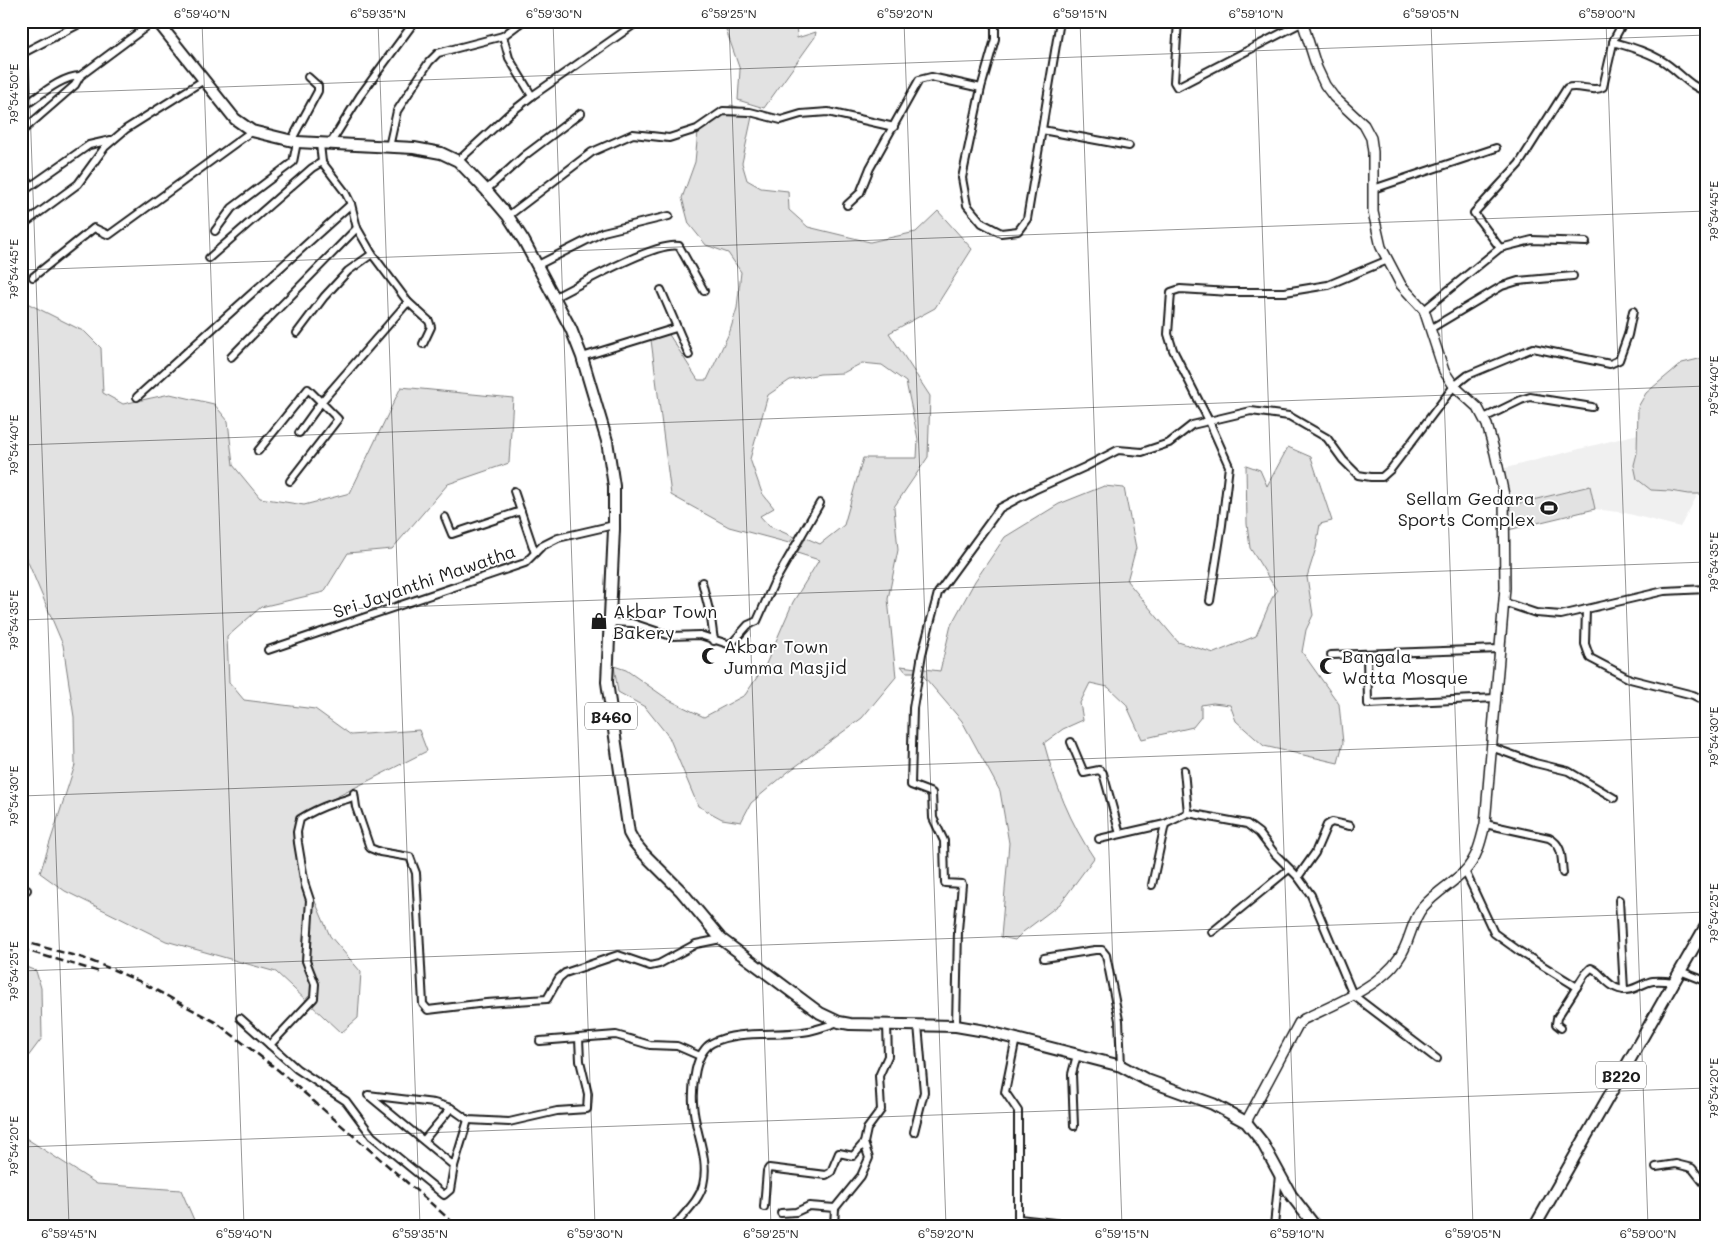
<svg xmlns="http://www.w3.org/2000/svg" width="1728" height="1247" font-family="Mali,sans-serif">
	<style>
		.built { fill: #f0f0f0 }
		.green { fill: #e2e2e2; stroke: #7f7f7f }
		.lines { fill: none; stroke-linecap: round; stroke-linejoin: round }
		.street-casing { stroke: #1c1c1c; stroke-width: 10 }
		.secondary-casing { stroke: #1c1c1c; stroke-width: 12 }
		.primary-casing { stroke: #1c1c1c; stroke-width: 14 }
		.street { stroke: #fff; stroke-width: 6 }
		.secondary { stroke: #fff; stroke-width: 9 }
		.primary { stroke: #fff; stroke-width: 10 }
		.rail { stroke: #1c1c1c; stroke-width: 2.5; stroke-dasharray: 8 4; stroke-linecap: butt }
		.ticks { fill: none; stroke: #1c1c1c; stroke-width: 1; stroke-opacity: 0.45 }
		.labels { text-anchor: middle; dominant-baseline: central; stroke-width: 4; stroke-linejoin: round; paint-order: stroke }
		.shield { fill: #fff; stroke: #606060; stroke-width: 1 }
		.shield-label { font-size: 16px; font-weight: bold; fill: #1c1c1c }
		.poi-label { font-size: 18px; fill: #1c1c1c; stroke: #fff; text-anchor: start }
		.street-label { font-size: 18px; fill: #1c1c1c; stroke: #fff }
		.neatline { fill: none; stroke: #1c1c1c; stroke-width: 2 }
		.ticks-label { font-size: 12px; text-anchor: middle; fill: #1c1c1c }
	</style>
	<rect width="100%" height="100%" fill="#fff"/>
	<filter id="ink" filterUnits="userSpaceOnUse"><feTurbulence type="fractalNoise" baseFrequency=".02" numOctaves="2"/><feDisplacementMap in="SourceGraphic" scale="10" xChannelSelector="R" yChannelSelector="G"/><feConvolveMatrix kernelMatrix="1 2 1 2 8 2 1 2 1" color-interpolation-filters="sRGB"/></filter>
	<g filter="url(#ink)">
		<path class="built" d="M 1638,434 L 1634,465 L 1651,490 L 1698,494 L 1680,527 L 1625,513 L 1595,509 L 1589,486 L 1504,507 L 1498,470 Z"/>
		<g class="green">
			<path d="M 723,21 L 796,21 L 797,38 L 816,32 L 815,37 L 764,108 L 738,100 L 740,70 Z"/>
			<path d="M 731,105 L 753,112 L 742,163 L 747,180 L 761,188 L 788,191 L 789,210 L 808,227 L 870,242 L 916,232 L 938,211 L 972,249 L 935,308 L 889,333 L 930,396 L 928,457 L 894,507 L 898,550 L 888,599 L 896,677 L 862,718 L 788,772 L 751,803 L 741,822 L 722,819 L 698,806 L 669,737 L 645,707 L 618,692 L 614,666 L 626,670 L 669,700 L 704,717 L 745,695 L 766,664 L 793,602 L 819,560 L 797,553 L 806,538 L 820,544 L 844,525 L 863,458 L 917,458 L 918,439 L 906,382 L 882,365 L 862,363 L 843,373 L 820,374 L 790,380 L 768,395 L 750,459 L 762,493 L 774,508 L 760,516 L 769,526 L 794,537 L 789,543 L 729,527 L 671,495 L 651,340 L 668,333 L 698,380 L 707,380 L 730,331 L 737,308 L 741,272 L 728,253 L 706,245 L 689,224 L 682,198 L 695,162 L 698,131 Z"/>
			<path d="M 21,299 L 23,301 L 85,332 L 101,348 L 103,393 L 123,404 L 170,394 L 214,404 L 228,421 L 233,465 L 260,498 L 304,505 L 350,493 L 401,387 L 513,398 L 509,463 L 448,484 L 392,549 L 348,553 L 324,592 L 261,607 L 227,637 L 229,682 L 244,700 L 315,709 L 351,735 L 419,730 L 427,751 L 307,812 L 299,832 L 305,878 L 330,936 L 361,972 L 358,1018 L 341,1033 L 276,972 L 166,941 L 65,891 L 40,873 L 75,765 L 74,717 L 63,645 L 25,555 L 21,551 Z"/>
			<path d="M 1707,357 L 1707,494 L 1688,494 L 1670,491 L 1651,490 L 1637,479 L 1634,465 L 1637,453 L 1638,407 L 1646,393 L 1682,363 Z"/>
			<path d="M 1288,447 L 1311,457 L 1332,521 L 1320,524 L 1316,548 L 1307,577 L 1313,615 L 1306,630 L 1302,652 L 1339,704 L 1343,743 L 1338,763 L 1264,746 L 1236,721 L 1230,705 L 1213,703 L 1201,705 L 1201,717 L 1193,727 L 1142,739 L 1126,704 L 1108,687 L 1090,683 L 1080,703 L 1083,720 L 1063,729 L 1044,743 C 1055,784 1070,823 1094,858 L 1060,904 L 1023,932 L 1015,940 L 1001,937 L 1009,843 L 1000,791 L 962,721 L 920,672 L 906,672 L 901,666 L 940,671 L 951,625 L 975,581 L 1005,537 L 1059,504 L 1104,486 L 1124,488 L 1136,548 L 1127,581 L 1178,642 L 1214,653 L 1256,636 L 1272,598 L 1277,591 L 1250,548 L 1247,524 L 1246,465 L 1260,470 L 1267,486 Z"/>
			<path d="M 1590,486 L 1595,509 L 1504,531 L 1504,507 Z"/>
			<path d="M 21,965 L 36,971 L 41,988 L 42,1038 L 21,1066 Z"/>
			<path d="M 21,1135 L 97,1184 L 181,1190 L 194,1220 L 193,1226 L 21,1226 Z"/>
		</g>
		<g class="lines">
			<g class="street-casing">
				<g id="street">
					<path d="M 995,21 L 995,39 L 981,88 L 962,178 L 967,205 L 982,223 L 1001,233 L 1018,231 L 1027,219 L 1060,21"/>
					<path d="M 1178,21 L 1174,82 L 1177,87 L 1303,22 L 1316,21"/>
					<path d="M 503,36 L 509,58 L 532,96"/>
					<path d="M 1613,42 C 1630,47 1646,51 1661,60 C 1678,70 1688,86 1707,92"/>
					<path d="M 21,54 L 85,21"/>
					<path d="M 21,108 C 37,98 61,76 80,76"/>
					<path d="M 1042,130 L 1129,146"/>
					<path d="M 21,132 L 75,85 L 80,76 L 154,21"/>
					<path d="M 291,141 L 318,91 L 318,86 L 308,77"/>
					<path d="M 320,144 L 322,162 L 345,192 L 351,204 L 357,228 L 372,254 L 408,302 L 429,321 L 431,327 L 423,344"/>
					<path d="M 330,144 L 360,96 L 415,21"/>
					<path d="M 389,147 L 397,111 L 429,62 L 438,53 L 503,36 L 523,21"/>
					<path d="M 458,161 L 509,114 L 532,96 L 639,21"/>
					<path d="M 1373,189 L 1496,148"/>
					<path d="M 486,190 L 524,156 L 581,113"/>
					<path d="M 21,193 L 89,145 L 111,140"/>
					<path d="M 847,205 L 860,193 L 870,168 L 919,80 L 931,77 L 981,88"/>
					<path d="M 508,216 L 592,152 L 633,134 L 669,138 L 697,129 L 723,111 L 750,112 L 781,120 L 801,114 L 828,112 L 894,127"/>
					<path d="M 21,226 L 78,184 L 105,147 L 126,129 L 204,80"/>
					<path d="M 215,231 L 232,208 L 293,162 L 297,142"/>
					<path d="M 1500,248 L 1474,213 L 1519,164 L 1567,88 C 1579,84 1593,93 1603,87 L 1614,39 L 1624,21"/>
					<path d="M 209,258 L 312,168 L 322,162"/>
					<path d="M 538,265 L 603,232 L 669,216"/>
					<path d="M 33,277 L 94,228 L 109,235 L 252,131"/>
					<path d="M 661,290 L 689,355"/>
					<path d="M 555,297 C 579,285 656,241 679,246 L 704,291"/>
					<path d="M 1424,310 L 1500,248 L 1532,240 L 1586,242"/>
					<path d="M 1430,329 L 1502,286 L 1518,281 L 1573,276"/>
					<path d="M 297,333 L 324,297 L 348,271 L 372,254"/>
					<path d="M 231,357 L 357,228"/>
					<path d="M 582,357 L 676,328"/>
					<path d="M 137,397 L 351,204"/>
					<path d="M 1484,418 L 1521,400 L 1530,397 L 1592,407"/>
					<path d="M 299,433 L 322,401 L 408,302"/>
					<path d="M 258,451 L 308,389 L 338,419 L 290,481"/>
					<path d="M 514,491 L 535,553"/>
					<path d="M 445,517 L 452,534 L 521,511"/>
					<path d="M 702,582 L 711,618 L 714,641"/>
					<path d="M 1210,601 L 1222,525 L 1229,466 L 1209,421 L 1173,350 L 1168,334 L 1171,292 L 1180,289 L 1230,292 L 1285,292 L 1328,285 L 1388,260"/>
					<path d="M 1503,602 L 1536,613 L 1561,615 L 1664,591 L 1707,589"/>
					<path d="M 1586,609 L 1585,644 L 1590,658 L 1630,679 L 1693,695 L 1707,702"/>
					<path d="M 609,622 L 632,623 L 671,636 L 700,635 L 728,644 L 733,642 L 748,625 L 757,621 L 774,583 L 820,503"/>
					<path d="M 268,650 L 525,563 L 542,546 L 558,538 L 614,525"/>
					<path d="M 1367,654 L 1368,704 L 1496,698"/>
					<path d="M 1331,655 L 1500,649"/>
					<path d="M 1071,742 L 1084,773 L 1099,770 L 1103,773 L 1120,834"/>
					<path d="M 1491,747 L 1535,763 L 1568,771 L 1614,798"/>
					<path d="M 1184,770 L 1188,813 L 1247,824 L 1259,833 L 1275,854 L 1298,877 L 1311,895 L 1353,995 L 1437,1059"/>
					<path d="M 354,793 L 356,807 L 370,848 L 380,852 L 410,857 L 416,873 L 423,1004 L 428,1010 L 486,1003 L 547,999 L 559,978 L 565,973 L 618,955 L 650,966 L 659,964 L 696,944 L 721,939"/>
					<path d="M 1485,824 L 1549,838 C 1564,846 1561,859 1563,873"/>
					<path d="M 1099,839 L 1165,824 L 1188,813"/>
					<path d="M 1465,871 L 1494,933 L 1519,951 L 1577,987"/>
					<path d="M 1298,877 L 1315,853 L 1327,825 L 1332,822 L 1350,826"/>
					<path d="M 1152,885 L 1165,824"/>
					<path d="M 21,889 L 27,890"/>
					<path d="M 1619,900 L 1624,990"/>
					<path d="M 1212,932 L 1289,869"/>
					<path d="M 1044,958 L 1095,950 L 1102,950 L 1106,955 L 1119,1020 L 1121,1066"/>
					<path d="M 1680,971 L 1703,980 L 1707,984"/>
					<path d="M 240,1018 L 270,1045 L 314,998 L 315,984 L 306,961 L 310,900 L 305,885 L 298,843 L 297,832 L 300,819 C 311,812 322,807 334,803 C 341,800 348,800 354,796"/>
					<path d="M 956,1026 L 958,930 L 962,884 L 945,883 L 944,841 L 933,818 L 932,793 L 911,785 L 913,708 L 922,654 L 938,593 L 1000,508 L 1034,490 L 1085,467 L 1118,450 L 1142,452 L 1169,443 L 1192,425 L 1251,411 L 1289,416 L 1327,438 L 1343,460 L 1358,475 L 1371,477 L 1382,477 L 1391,469 L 1454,386 L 1468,375 L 1533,348 L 1610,364 L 1619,360 L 1628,335 L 1633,311"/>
					<path d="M 1561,1028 L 1556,1024 L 1557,1018 L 1585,974 L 1591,968 C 1601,971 1605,985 1619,989 C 1633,993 1641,983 1653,981 C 1660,980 1667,981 1674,982"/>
					<path d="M 1016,1038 L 1005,1092 L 1018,1111 L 1018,1226"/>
					<path d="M 540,1041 L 616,1035 L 650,1045 L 677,1046 L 700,1056"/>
					<path d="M 270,1045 L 297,1069 L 346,1101 L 372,1136 L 444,1195 L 450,1190 L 454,1166 L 468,1120"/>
					<path d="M 1074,1126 L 1072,1074 L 1077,1055"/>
					<path d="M 914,1132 L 924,1092 L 918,1025"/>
					<path d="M 424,1140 L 451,1108"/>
					<path d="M 454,1166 L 368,1095 L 434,1103 L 451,1108 L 468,1120 L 509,1122 L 557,1111 L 587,1109 L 588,1094 L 580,1061 L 579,1038"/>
					<path d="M 1656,1167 L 1676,1164 L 1692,1168 L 1707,1187"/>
					<path d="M 764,1207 L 767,1171 L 769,1168 L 826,1175 L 831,1172 L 839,1153 L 853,1156 L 864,1143"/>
					<path d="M 781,1213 L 796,1212 L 809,1206 L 835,1208"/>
					<path d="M 1019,1219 L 1081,1226"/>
					<path d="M 675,1226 C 684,1213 699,1201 703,1185 C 710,1157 694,1131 693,1103 C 692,1086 695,1052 712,1043 C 739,1029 779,1037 809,1031 C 819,1029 829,1025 839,1022"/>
					<path d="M 834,1226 L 835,1208 L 861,1176 L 869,1158 L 864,1143 L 867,1129 L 881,1110 L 879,1076 L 888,1056 L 887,1025"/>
					<path d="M 1274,1226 L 1279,1175"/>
				</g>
			</g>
			<g class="secondary-casing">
				<path id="secondary" d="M 1246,1122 L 1299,1023 L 1304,1019 C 1333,1005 1381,986 1399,958 C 1410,943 1411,921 1423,907 C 1435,893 1451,884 1464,872 C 1477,859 1481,841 1485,824 L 1505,588 L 1504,495 L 1495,453 L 1487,425 L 1478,408 L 1454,386 L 1444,371 L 1424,310 L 1401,285 L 1381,247 L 1373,212 L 1373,152 L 1371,138 L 1364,125 L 1334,97 L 1325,85 L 1317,68 L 1302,21"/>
			</g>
			<g class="primary-casing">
				<g id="primary">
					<path d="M 157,21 L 235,119 L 252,131 L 297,142 L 414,148 L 441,153 L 458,161 L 486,190 L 508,216 L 524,241 L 571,329 L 582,357 L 607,441 L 614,486 L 614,529 L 607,682 L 629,833 L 634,842 L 643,853 L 681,891 L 721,939 L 820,1013 L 839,1022 L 850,1024 L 956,1026 L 985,1031 L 1121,1066 L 1147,1080 L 1213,1104 L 1246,1122 L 1262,1142 L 1291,1195 L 1315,1226"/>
					<path d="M 1535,1226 L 1707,924"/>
				</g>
			</g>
			<use href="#street" class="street"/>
			<use href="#secondary" class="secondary"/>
			<use href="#primary" class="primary"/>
			<g class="rail">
				<path d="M 21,941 L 83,958 L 114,970 L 143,983 L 217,1023 L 278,1070 L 457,1226"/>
				<path d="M 21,949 L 100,972"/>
			</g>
		</g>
	</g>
	<path class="ticks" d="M 27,21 L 69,1226M 202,21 L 244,1226M 378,21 L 420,1226M 553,21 L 595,1226M 729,21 L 771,1226M 904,21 L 946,1226M 1080,21 L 1122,1226M 1255,21 L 1297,1226M 1431,21 L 1473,1226M 1606,21 L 1648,1226M 21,94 L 1707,35M 21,270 L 1707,211M 21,445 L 1707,386M 21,620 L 1707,562M 21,796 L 1707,737M 21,971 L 1707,912M 21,1147 L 1707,1088"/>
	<defs>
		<g id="stadium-bare" transform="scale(1.35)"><path d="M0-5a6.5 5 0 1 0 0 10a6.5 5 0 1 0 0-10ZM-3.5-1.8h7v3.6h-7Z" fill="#1c1c1c" stroke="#fff" stroke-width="2.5" paint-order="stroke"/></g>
		<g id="shop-bare" transform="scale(1.35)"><path d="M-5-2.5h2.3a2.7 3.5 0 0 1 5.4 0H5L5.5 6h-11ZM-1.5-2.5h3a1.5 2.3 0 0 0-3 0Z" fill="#1c1c1c" stroke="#fff" stroke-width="2.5" paint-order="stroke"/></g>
		<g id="mosque-bare" transform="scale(1.35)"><path d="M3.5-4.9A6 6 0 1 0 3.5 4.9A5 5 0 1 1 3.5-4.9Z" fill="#1c1c1c" stroke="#fff" stroke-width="2.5" paint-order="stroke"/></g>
	</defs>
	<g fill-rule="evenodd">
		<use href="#stadium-bare" x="1549" y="508"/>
		<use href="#shop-bare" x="599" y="621"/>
		<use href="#mosque-bare" x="710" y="656"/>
		<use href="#mosque-bare" x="1328" y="666"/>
	</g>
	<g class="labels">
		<g class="shield">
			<rect x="585" y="702.5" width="52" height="27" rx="4"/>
			<rect x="1596" y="1061.5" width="50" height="27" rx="4"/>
		</g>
		<g class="shield-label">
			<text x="611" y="716">B460</text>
			<text x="1621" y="1075">B220</text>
		</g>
		<g class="poi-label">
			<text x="1535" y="498" text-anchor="end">Sellam Gedara<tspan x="1535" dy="21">Sports Complex</tspan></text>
			<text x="613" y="611">Akbar Town<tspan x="613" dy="21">Bakery</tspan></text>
			<text x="724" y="646">Akbar Town<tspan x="724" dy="21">Jumma Masjid</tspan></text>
			<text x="1342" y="656">Bangala<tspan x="1342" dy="21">Watta Mosque</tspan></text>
		</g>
		<g class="street-label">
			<text transform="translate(424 581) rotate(-19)">Sri Jayanthi Mawatha</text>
		</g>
	</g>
	<rect width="1728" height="1247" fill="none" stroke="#fff" stroke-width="55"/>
	<rect x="28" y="28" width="1672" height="1192" class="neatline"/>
	<g class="ticks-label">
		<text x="202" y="18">6°59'40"N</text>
		<text x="378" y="18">6°59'35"N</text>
		<text x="554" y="18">6°59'30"N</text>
		<text x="729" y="18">6°59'25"N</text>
		<text x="905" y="18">6°59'20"N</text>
		<text x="1080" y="18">6°59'15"N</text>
		<text x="1256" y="18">6°59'10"N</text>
		<text x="1431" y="18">6°59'05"N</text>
		<text x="1607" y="18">6°59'00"N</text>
		<text transform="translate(14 94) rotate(-90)" y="4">79°54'50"E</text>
		<text transform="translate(1714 211) rotate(-90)" y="4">79°54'45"E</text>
		<text transform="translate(14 269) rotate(-90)" y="4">79°54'45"E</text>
		<text transform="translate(1714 386) rotate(-90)" y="4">79°54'40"E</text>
		<text transform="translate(14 445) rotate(-90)" y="4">79°54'40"E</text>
		<text transform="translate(1714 562) rotate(-90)" y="4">79°54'35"E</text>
		<text transform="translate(14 620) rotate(-90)" y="4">79°54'35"E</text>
		<text transform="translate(1714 737) rotate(-90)" y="4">79°54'30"E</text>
		<text transform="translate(14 796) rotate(-90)" y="4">79°54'30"E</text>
		<text transform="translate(1714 913) rotate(-90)" y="4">79°54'25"E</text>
		<text transform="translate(14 971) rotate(-90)" y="4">79°54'25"E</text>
		<text transform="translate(1714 1088) rotate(-90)" y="4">79°54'20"E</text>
		<text transform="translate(14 1146) rotate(-90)" y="4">79°54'20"E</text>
		<text x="69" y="1238">6°59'45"N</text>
		<text x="244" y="1238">6°59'40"N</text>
		<text x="420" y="1238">6°59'35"N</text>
		<text x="595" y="1238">6°59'30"N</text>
		<text x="771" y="1238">6°59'25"N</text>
		<text x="946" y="1238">6°59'20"N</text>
		<text x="1122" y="1238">6°59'15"N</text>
		<text x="1297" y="1238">6°59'10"N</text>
		<text x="1473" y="1238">6°59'05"N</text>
		<text x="1648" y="1238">6°59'00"N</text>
	</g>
</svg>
